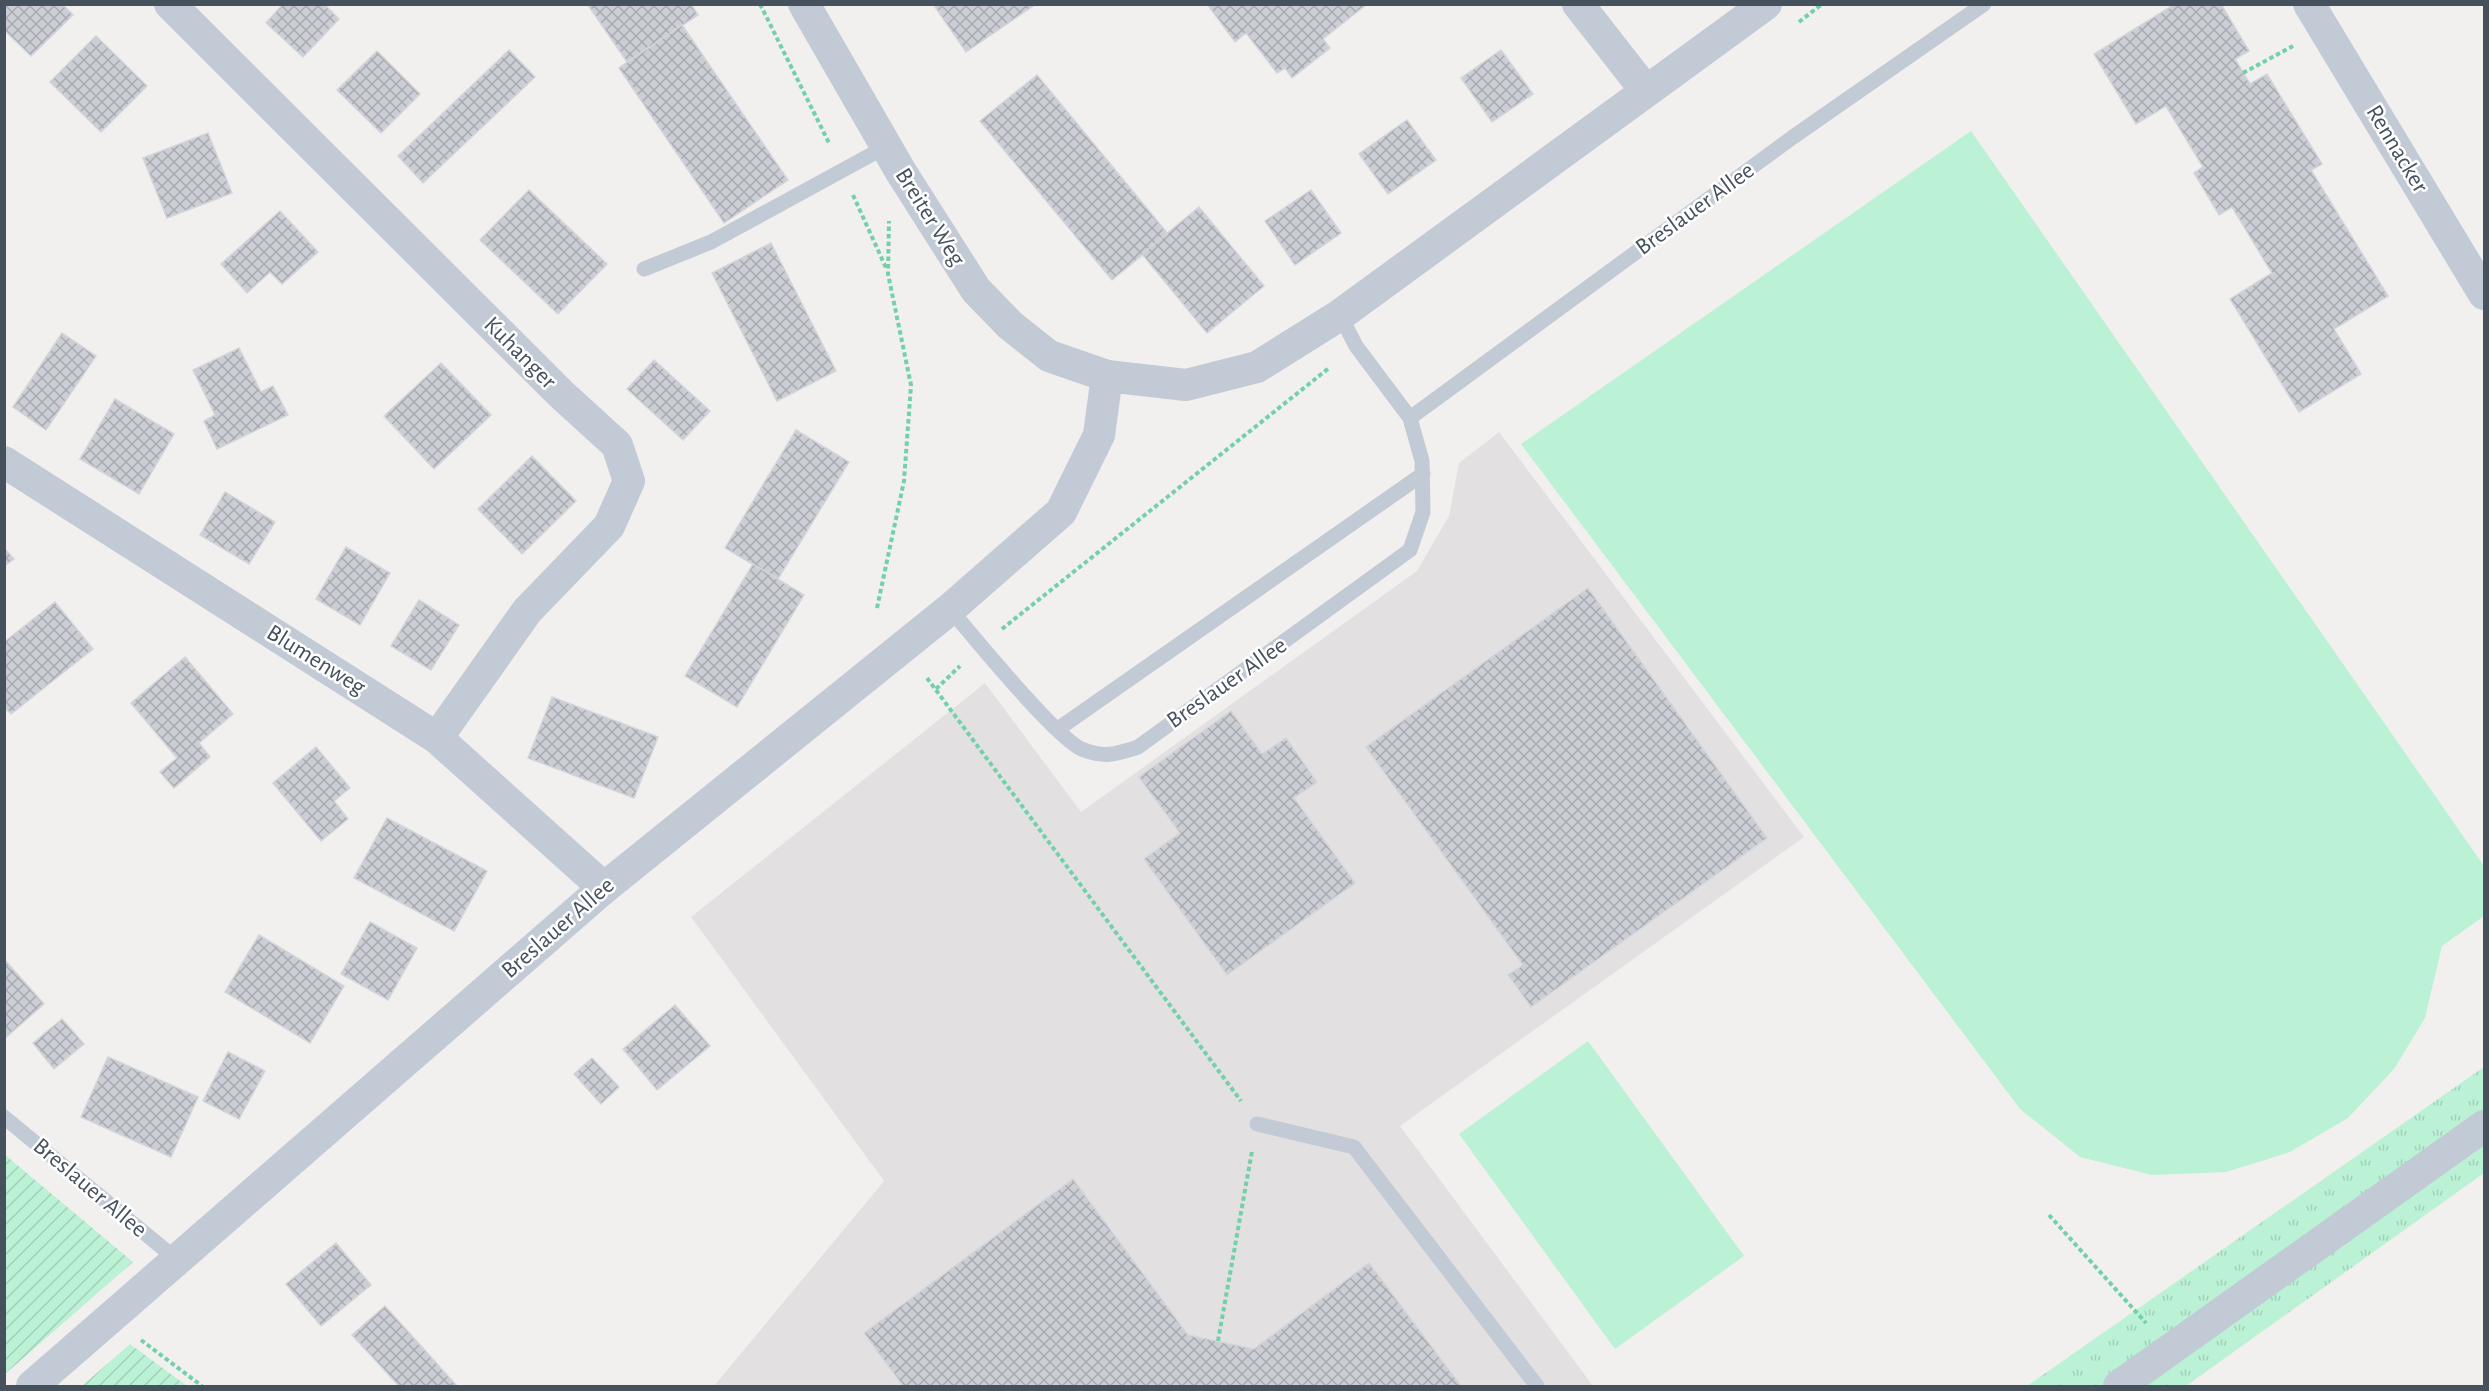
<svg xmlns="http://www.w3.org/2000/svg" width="2489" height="1391" font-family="'Alegreya Sans',sans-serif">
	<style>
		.education { fill: #e3e0e1 }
		.grass { fill: url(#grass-tufts) }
		.garden { fill: url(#garden-furrows) }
		.pitch { fill: #bbf1d4 }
		.building { fill: url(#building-cross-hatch); stroke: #d3d5db; stroke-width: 1.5 }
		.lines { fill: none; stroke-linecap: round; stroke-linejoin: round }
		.path { stroke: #72d1a9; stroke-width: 4; stroke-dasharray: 4.5 3; stroke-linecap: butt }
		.service { stroke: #c2cad5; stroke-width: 15 }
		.minor { stroke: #c2cad5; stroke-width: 32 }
		.labels { text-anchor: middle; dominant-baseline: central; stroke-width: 5; stroke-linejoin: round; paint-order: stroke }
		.street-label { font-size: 24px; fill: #46515e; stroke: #fff }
	</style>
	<defs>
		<pattern id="grass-tufts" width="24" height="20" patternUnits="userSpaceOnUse" patternTransform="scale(1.5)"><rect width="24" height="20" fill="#bbf1d4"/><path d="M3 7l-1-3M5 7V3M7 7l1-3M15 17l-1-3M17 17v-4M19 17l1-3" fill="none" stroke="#a2d0b8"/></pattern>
		<pattern id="garden-furrows" width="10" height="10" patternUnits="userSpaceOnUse" patternTransform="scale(1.5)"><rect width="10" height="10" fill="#bbf1d4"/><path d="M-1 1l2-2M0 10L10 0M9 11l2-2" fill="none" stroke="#a2d0b8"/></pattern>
		<pattern id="building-cross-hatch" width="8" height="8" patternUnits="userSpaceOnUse" patternTransform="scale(1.5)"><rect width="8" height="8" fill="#cbced4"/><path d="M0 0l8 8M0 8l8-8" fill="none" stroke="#a7aaaf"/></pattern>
	</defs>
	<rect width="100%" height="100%" fill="#f2efef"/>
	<path class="education" d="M 1499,432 L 1804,837 L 1400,1126 L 1593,1386 L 714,1386 L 884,1181 L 691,917 L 985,683 L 1081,812 L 1417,571 L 1449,516 L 1459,463 Z"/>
	<path class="grass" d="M 2484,1067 L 2484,1173 L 2186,1386 L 2027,1386 Z"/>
	<g class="garden">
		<path d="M 4,1154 L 133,1262 L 5,1374 L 4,1374 Z"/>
		<path d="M 130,1344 L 187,1386 L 82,1386 Z"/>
	</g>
	<g class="pitch">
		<path d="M 1971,131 L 2484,866 L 2484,916 L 2442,946 L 2425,1018 L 2394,1069 L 2348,1118 L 2290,1152 L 2226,1172 L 2152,1175 L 2080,1157 L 2020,1109 L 1521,444 Z"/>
		<path d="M 1588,1041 L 1744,1256 L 1615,1349 L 1459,1134 Z"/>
	</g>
	<g class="building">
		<path d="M 4,4 L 62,4 L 73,15 L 31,56 L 4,30 Z"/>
		<path d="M 283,4 L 324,4 L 339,19 L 303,57 L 266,23 Z"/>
		<path d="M 691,4 L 698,15 L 627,62 L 588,5 Z"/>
		<path d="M 933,4 L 1036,4 L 966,52 Z"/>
		<path d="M 1207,4 L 1367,4 L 1323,39 L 1330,48 L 1292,78 L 1285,68 L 1277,73 L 1246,33 L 1235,42 Z"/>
		<path d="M 2175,4 L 2221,4 L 2249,51 L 2235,59 L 2250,84 L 2267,74 L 2322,164 L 2311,170 L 2388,296 L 2334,329 L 2361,374 L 2299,412 L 2230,299 L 2272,273 L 2232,207 L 2219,215 L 2194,173 L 2203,167 L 2166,106 L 2136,124 L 2094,54 Z"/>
		<path d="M 682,25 L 788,180 L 724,223 L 619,68 Z"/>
		<path d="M 96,36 L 147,86 L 101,132 L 50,82 Z"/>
		<path d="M 509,50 L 535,77 L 423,183 L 398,156 Z"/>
		<path d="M 1501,50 L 1533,94 L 1492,122 L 1461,78 Z"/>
		<path d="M 377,51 L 420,94 L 381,133 L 337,90 Z"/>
		<path d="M 1037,75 L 1168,234 L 1112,280 L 980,121 Z"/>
		<path d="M 1407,120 L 1436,160 L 1388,194 L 1359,154 Z"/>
		<path d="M 208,133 L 232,193 L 167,218 L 143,158 Z"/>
		<path d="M 529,190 L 607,264 L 558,314 L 480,240 Z"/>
		<path d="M 1311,190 L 1341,233 L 1295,265 L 1265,221 Z"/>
		<path d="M 1199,207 L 1264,286 L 1207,333 L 1142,254 Z"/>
		<path d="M 280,211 L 318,252 L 282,284 L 270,272 L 247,293 L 221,264 Z"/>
		<path d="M 771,243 L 836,371 L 777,401 L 712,273 Z"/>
		<path d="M 62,333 L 96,356 L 46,430 L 13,407 Z"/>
		<path d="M 239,348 L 261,392 L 273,386 L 288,415 L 217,449 L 204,421 L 215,415 L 193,370 Z"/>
		<path d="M 654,360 L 710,411 L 683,440 L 627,389 Z"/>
		<path d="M 441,363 L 491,415 L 434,469 L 384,416 Z"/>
		<path d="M 115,399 L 174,434 L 139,494 L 80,459 Z"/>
		<path d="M 796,430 L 849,462 L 778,579 L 725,548 Z"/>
		<path d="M 532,456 L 576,501 L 522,554 L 478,509 Z"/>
		<path d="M 225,492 L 275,522 L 249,564 L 200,535 Z"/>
		<path d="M 346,547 L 390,573 L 360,625 L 316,599 Z"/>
		<path d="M 4,548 L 14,559 L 4,566 Z"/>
		<path d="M 753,564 L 804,595 L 737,707 L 685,676 Z"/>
		<path d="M 1588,588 L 1767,838 L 1531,1007 L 1508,975 L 1523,965 L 1366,747 Z"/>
		<path d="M 419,600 L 459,625 L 431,670 L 391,646 Z"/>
		<path d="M 55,602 L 93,649 L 11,714 L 4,707 L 4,642 Z"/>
		<path d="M 185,657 L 233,714 L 199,743 L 210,757 L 174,788 L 160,772 L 177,758 L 131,703 Z"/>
		<path d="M 552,697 L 658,737 L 634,798 L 528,758 Z"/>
		<path d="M 1231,711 L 1262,754 L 1286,738 L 1317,782 L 1294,798 L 1355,883 L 1227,975 L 1144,859 L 1180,833 L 1139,777 Z"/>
		<path d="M 316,747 L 350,788 L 334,801 L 348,819 L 321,841 L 273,783 Z"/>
		<path d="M 387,818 L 487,871 L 454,931 L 354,878 Z"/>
		<path d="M 370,922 L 417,948 L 388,1000 L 341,974 Z"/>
		<path d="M 259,935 L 344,986 L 310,1043 L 225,992 Z"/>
		<path d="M 4,959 L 44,1004 L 4,1039 Z"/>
		<path d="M 675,1005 L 710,1046 L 657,1090 L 623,1049 Z"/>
		<path d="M 62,1019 L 84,1044 L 54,1069 L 33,1043 Z"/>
		<path d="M 228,1052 L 265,1071 L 239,1119 L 203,1101 Z"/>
		<path d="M 108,1057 L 198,1097 L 171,1157 L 81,1117 Z"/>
		<path d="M 592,1058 L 619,1087 L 601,1104 L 574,1074 Z"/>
		<path d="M 1073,1179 L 1188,1335 L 1254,1349 L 1369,1263 L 1461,1386 L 903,1386 L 864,1333 Z"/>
		<path d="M 336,1243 L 371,1285 L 321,1326 L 286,1284 Z"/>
		<path d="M 385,1306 L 457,1386 L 399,1386 L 352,1335 Z"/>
	</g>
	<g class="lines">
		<g class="path">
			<path d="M 760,4 L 830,145"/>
			<path d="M 1799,22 L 1822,4"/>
			<path d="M 2243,73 L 2293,46"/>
			<path d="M 853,195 L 887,270"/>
			<path d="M 877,608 L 904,481 L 911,385 L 888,274 L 889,221"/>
			<path d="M 1002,629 L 1329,368"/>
			<path d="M 927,678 L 1241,1101"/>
			<path d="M 936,689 L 960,666"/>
			<path d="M 2049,1215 L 2146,1323"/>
			<path d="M 141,1340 L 202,1386"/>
			<path d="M 1218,1341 L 1252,1151"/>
		</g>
		<g class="service">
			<path d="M 644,269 L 711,242 L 887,146"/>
			<path d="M 1410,418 L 1793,137 L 1984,4"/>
			<path d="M 950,609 C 972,635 1059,742 1084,750 C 1106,758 1116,754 1138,747 L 1410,550 L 1423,512 L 1422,461 L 1410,418 L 1356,346 L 1340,315"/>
			<path d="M 1058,729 L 1423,474"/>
			<path d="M 4,1117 L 176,1259"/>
			<path d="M 1257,1124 L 1354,1147 L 1537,1386"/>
		</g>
		<g class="minor">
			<path d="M 170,4 L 561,394 L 617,445 L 629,481 L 609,526 L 527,611 L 437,738"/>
			<path d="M 804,4 L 901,172 L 976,290 L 1010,325 L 1049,356 L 1107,376 L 1186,385 L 1257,367 L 1340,315 L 1766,4"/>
			<path d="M 1578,4 L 1646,91"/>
			<path d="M 2309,4 L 2484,294"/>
			<path d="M 4,462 L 437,738 L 604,888"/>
			<path d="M 32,1386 L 604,888 L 950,609 L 1061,512 L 1099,435 L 1107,376"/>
			<path d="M 2119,1386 L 2484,1126"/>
		</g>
	</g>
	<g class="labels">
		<g class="street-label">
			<text transform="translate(2397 149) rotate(59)">Rennacker</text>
			<text transform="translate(1695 209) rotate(-36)">Breslauer Allee</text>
			<text transform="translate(930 217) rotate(58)">Breiter Weg</text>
			<text transform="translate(520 353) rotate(45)">Kuhanger</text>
			<text transform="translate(316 660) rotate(32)">Blumenweg</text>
			<text transform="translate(1227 683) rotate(-35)">Breslauer Allee</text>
			<text transform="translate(558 928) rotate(-41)">Breslauer Allee</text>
			<text transform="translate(90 1188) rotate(40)">Breslauer Allee</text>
		</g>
	</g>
	<rect width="2489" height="1391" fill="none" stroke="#46515e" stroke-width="12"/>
</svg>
